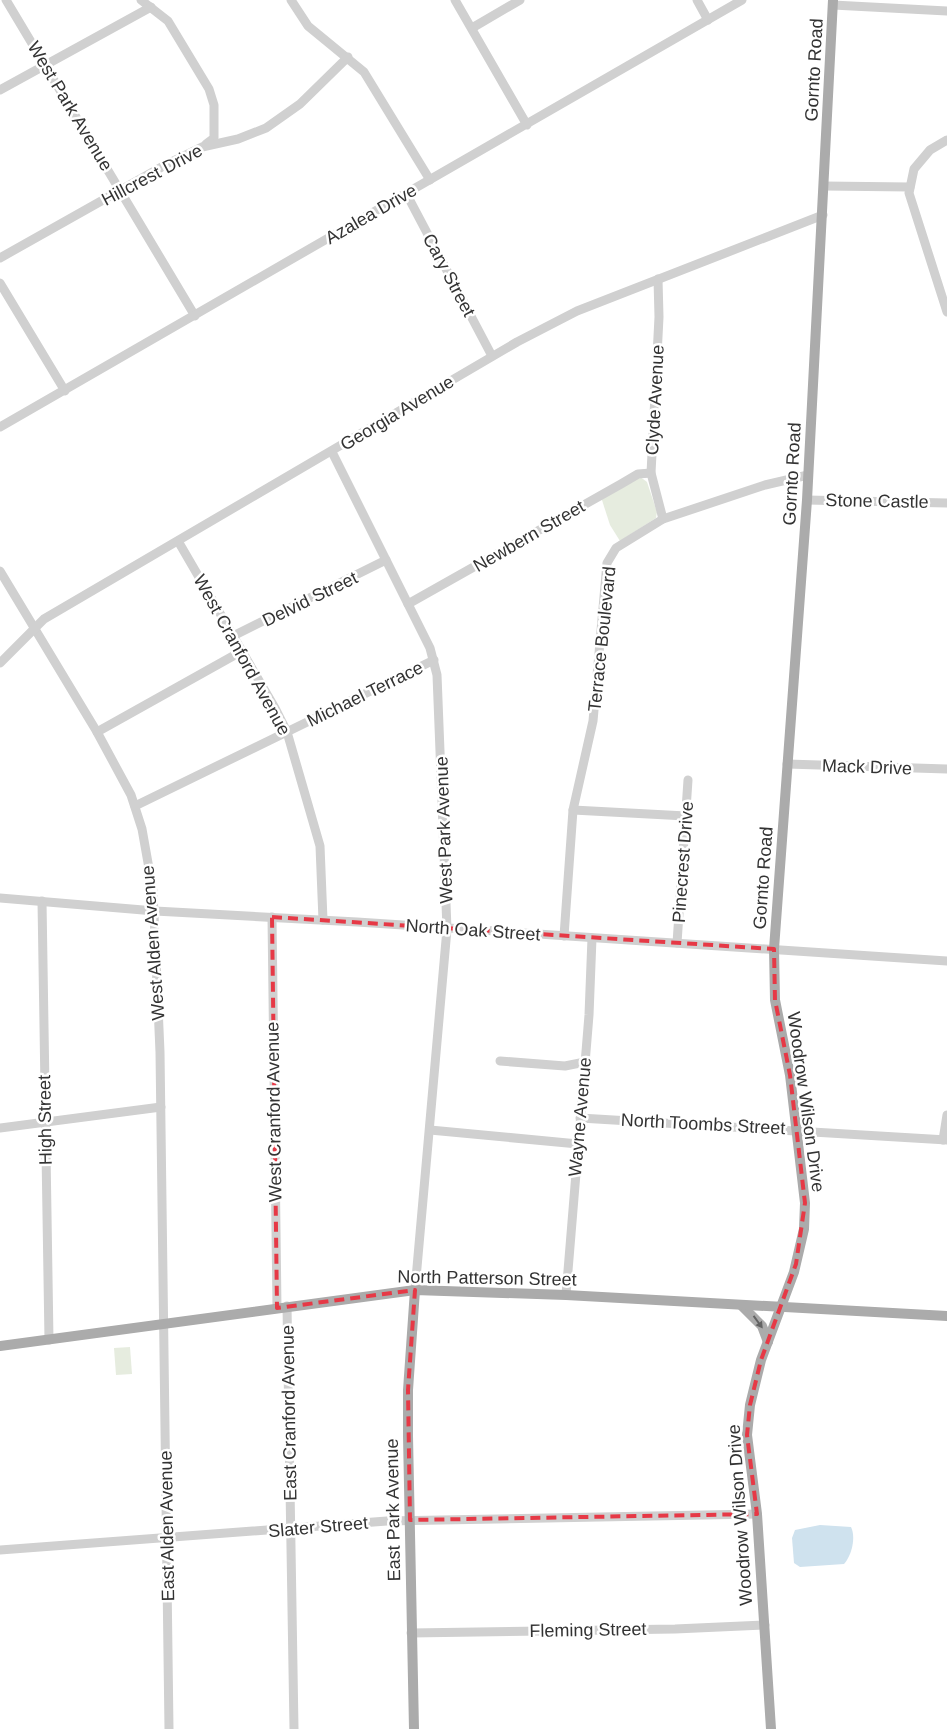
<svg xmlns="http://www.w3.org/2000/svg" width="947" height="1729" font-family="Helvetica,sans-serif">
	<style>
		.green { fill: #e6ecdf }
		.water { fill: #cfe2ee }
		.lines { fill: none; stroke-linecap: round; stroke-linejoin: round }
		.minor { stroke: #d0d0d0; stroke-width: 9 }
		.major { stroke: #ababab; stroke-width: 10 }
		.oneway { fill: #636363 }
		.marked { fill: none; stroke: #e63946; stroke-width: 4; stroke-dasharray: 10 6; stroke-linejoin: round }
		.labels { text-anchor: middle; dominant-baseline: central; stroke-width: 5; stroke-linejoin: round; paint-order: stroke }
		.street-label { font-size: 18px; fill: #333; stroke: #fff }
	</style>
	<rect width="100%" height="100%" fill="#fff"/>
	<g class="green">
		<path d="M 639,476 L 647,482 L 657,512 L 656,518 L 620,541 L 610,525 L 601,497 Z"/>
		<path d="M 130,1347 L 132,1374 L 116,1375 L 114,1348 Z"/>
	</g>
	<path class="water" d="M 820,1525 L 851,1527 C 856,1537 852,1555 844,1564 L 800,1567 L 794,1563 L 792,1538 L 795,1530 Z"/>
	<g class="lines">
		<g class="minor">
			<path d="M 6,0 L 195,316"/>
			<path d="M 141,0 L 168,21 L 209,89 L 214,105 L 214,138 L 206,144"/>
			<path d="M 291,0 L 308,26 L 364,72 L 430,180"/>
			<path d="M 455,0 L 527,125"/>
			<path d="M 697,0 L 708,20"/>
			<path d="M 833,5 L 947,11"/>
			<path d="M 472,28 L 520,0"/>
			<path d="M 0,90 L 151,7"/>
			<path d="M 947,140 L 930,150 L 914,169 L 909,193 L 947,312"/>
			<path d="M 824,186 L 910,187"/>
			<path d="M 406,193 L 492,356"/>
			<path d="M 0,258 L 167,164 L 202,147 L 238,139 L 266,128 L 300,104 L 348,57"/>
			<path d="M 658,279 L 659,317 L 651,473 L 663,519"/>
			<path d="M 0,283 L 65,391"/>
			<path d="M 0,427 L 742,0"/>
			<path d="M 332,452 L 430,648 L 437,675 L 447,929 L 415,1290"/>
			<path d="M 807,500 L 947,503"/>
			<path d="M 178,541 L 275,708 L 287,732 L 320,846 L 323,920"/>
			<path d="M 0,571 L 97,732 L 131,795 L 142,829 L 153,891 L 160,1052 L 169,1729"/>
			<path d="M 408,604 L 621,484 L 638,474 L 651,473"/>
			<path d="M 233,636 L 386,560"/>
			<path d="M 0,663 L 44,619 L 517,342 L 577,311 L 823,215"/>
			<path d="M 97,732 L 242,651"/>
			<path d="M 787,764 L 947,769"/>
			<path d="M 135,806 L 434,660"/>
			<path d="M 573,810 L 686,816"/>
			<path d="M 0,898 L 155,911 L 357,922 L 947,961"/>
			<path d="M 42,901 L 49,1340"/>
			<path d="M 272,917 L 277,1308"/>
			<path d="M 564,936 L 573,810 L 593,721 L 607,563 L 616,548 L 663,519 L 765,485 L 808,475"/>
			<path d="M 677,943 L 688,780"/>
			<path d="M 500,1061 L 565,1066 L 585,1062"/>
			<path d="M 580,1118 L 947,1140"/>
			<path d="M 0,1128 L 161,1107"/>
			<path d="M 430,1130 L 578,1144"/>
			<path d="M 943,1140 L 947,1115"/>
			<path d="M 566,1295 L 589,1015 L 592,938"/>
			<path d="M 287,1306 L 294,1729"/>
			<path d="M 0,1550 L 387,1521 L 757,1514"/>
			<path d="M 411,1633 L 675,1629 L 765,1625"/>
		</g>
		<g class="major">
			<path d="M 742,1306 L 762,1326 L 768,1342"/>
			<path d="M 0,1346 L 415,1290 L 566,1295 L 947,1316"/>
			<path d="M 414,1729 L 408,1436 L 408,1390 L 415,1290"/>
			<path d="M 771,1729 L 757,1514 L 747,1435 L 750,1405 L 761,1360 L 794,1272 L 804,1229 L 805,1203 L 790,1075 L 775,1000 L 774,949 L 807,500 L 833,0"/>
		</g>
	</g>
	<defs><path id="oneway-solid" d="M-6-.8H1V-3.2L6.5 0L1 3.2V.8H-6Z" transform="scale(1.25)"/></defs>
	<use class="oneway" href="#oneway-solid" transform="translate(758 1322) rotate(54)"/>
	<path class="marked" d="M 272,917 L 774,949 L 775,1000 L 790,1075 L 805,1203 L 796,1264 L 761,1360 L 750,1405 L 747,1435 L 757,1514 L 410,1520 L 408,1390 L 415,1290 L 277,1308 Z"/>
	<g class="labels">
		<g class="street-label">
			<text transform="translate(814 70) rotate(-87)">Gornto Road</text>
			<text transform="translate(70 106) rotate(59)">West Park Avenue</text>
			<text transform="translate(152 175) rotate(-28)">Hillcrest Drive</text>
			<text transform="translate(371 214) rotate(-30)">Azalea Drive</text>
			<text transform="translate(449 275) rotate(62)">Cary Street</text>
			<text transform="translate(655 400) rotate(-87)">Clyde Avenue</text>
			<text transform="translate(397 413) rotate(-31)">Georgia Avenue</text>
			<text transform="translate(792 474) rotate(-87)">Gornto Road</text>
			<text transform="translate(877 501) rotate(1)">Stone Castle</text>
			<text transform="translate(529 536) rotate(-30)">Newbern Street</text>
			<text transform="translate(310 599) rotate(-26)">Delvid Street</text>
			<text transform="translate(602 639) rotate(-84)">Terrace Boulevard</text>
			<text transform="translate(242 655) rotate(61)">West Cranford Avenue</text>
			<text transform="translate(365 694) rotate(-26)">Michael Terrace</text>
			<text transform="translate(867 767) rotate(2)">Mack Drive</text>
			<text transform="translate(444 830) rotate(-92)">West Park Avenue</text>
			<text transform="translate(683 862) rotate(-86)">Pinecrest Drive</text>
			<text transform="translate(763 878) rotate(-86)">Gornto Road</text>
			<text transform="translate(473 930) rotate(4)">North Oak Street</text>
			<text transform="translate(153 943) rotate(-94)">West Alden Avenue</text>
			<text transform="translate(806 1102) rotate(82)">Woodrow Wilson Drive</text>
			<text transform="translate(274 1112) rotate(-91)">West Cranford Avenue</text>
			<text transform="translate(580 1117) rotate(-85)">Wayne Avenue</text>
			<text transform="translate(45 1120) rotate(-91)">High Street</text>
			<text transform="translate(703 1124) rotate(3)">North Toombs Street</text>
			<text transform="translate(487 1278) rotate(1)">North Patterson Street</text>
			<text transform="translate(289 1413) rotate(-91)">East Cranford Avenue</text>
			<text transform="translate(393 1510) rotate(-91)">East Park Avenue</text>
			<text transform="translate(740 1515) rotate(-94)">Woodrow Wilson Drive</text>
			<text transform="translate(167 1526) rotate(-91)">East Alden Avenue</text>
			<text transform="translate(318 1527) rotate(-5)">Slater Street</text>
			<text transform="translate(588 1630) rotate(-1)">Fleming Street</text>
		</g>
	</g>
</svg>
